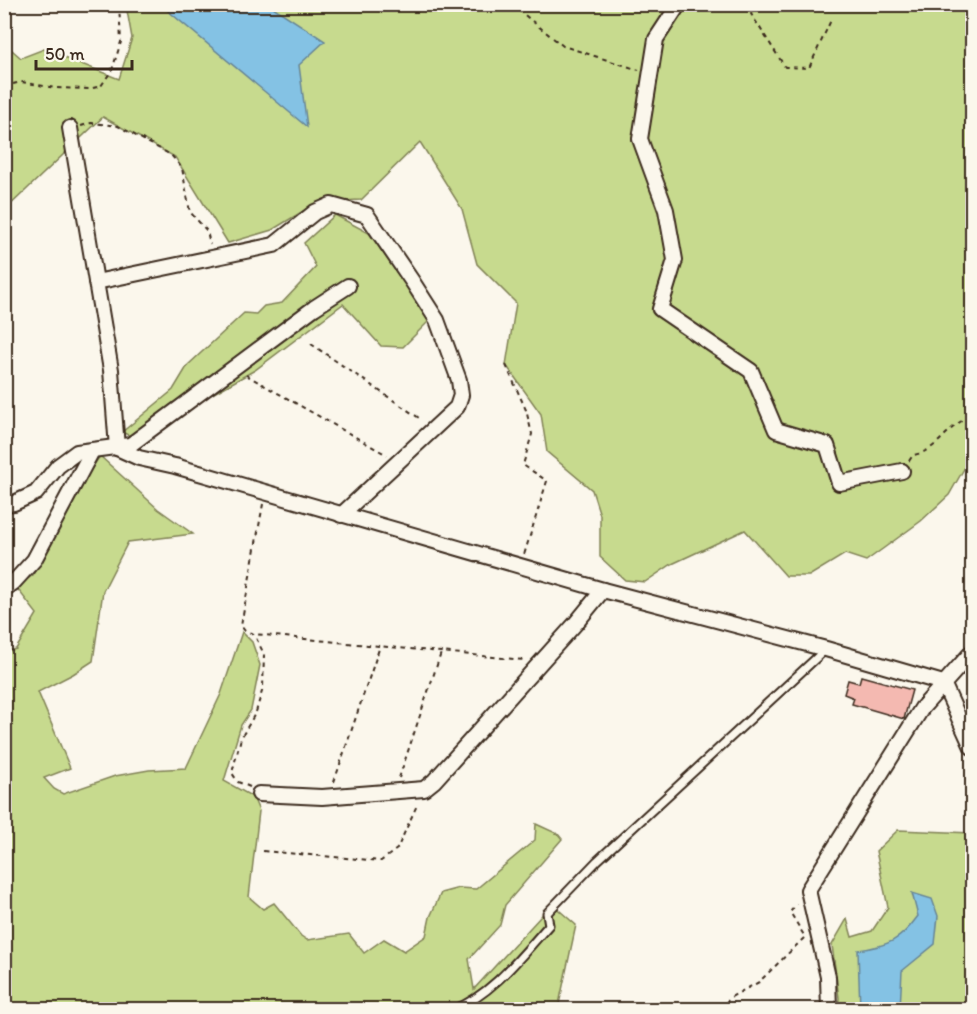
<svg xmlns="http://www.w3.org/2000/svg" width="977" height="1014" font-family="Itim,sans-serif">
	<style>
		.green { fill: #c7da8e; stroke: #818256; stroke-width: 1.5 }
		.water { fill: #84c2e4; stroke: #678595; stroke-width: 1.5 }
		.building { fill: #f4b9b1; stroke: #3b2a1e; stroke-width: 1.5 }
		.lines { fill: none; stroke-linecap: round; stroke-linejoin: round }
		.service-casing { stroke: #3b2a1e; stroke-width: 11 }
		.minor-casing { stroke: #3b2a1e; stroke-width: 18 }
		.path { stroke: #3b2a1e; stroke-width: 2; stroke-dasharray: 4.5 4.5; stroke-linecap: butt }
		.service { stroke: #fbf7ec; stroke-width: 7 }
		.minor { stroke: #fbf7ec; stroke-width: 14 }
	</style>
	<rect width="100%" height="100%" fill="#fbf7ec"/>
	<filter id="ink" filterUnits="userSpaceOnUse"><feTurbulence type="fractalNoise" baseFrequency=".0167" numOctaves="2"/><feDisplacementMap in="SourceGraphic" scale="12" xChannelSelector="R" yChannelSelector="G"/><feConvolveMatrix kernelMatrix="1 2 1 2 8 2 1 2 1" color-interpolation-filters="sRGB"/></filter>
	<g filter="url(#ink)">
		<g class="green">
			<path d="M 126,5 L 972,5 L 972,458 L 969,460 L 949,495 L 921,521 L 866,561 L 845,554 L 809,576 L 786,576 L 745,530 L 672,564 L 645,582 L 625,580 L 600,557 L 600,515 L 592,490 L 547,452 L 541,414 L 506,365 L 516,303 L 477,264 L 462,209 L 420,142 L 361,200 L 318,202 L 272,230 L 228,243 L 175,157 L 103,117 L 5,210 L 5,44 L 21,58 L 44,49 L 119,79 L 132,38 Z"/>
			<path d="M 335,215 L 369,233 L 430,320 L 403,347 L 381,346 L 343,304 L 255,370 L 134,438 L 122,432 L 173,390 L 188,365 L 244,313 L 256,314 L 264,306 L 282,303 L 316,267 L 304,243 Z"/>
			<path d="M 100,456 L 158,509 L 193,534 L 128,542 L 103,591 L 93,661 L 73,674 L 38,692 L 70,768 L 44,778 L 54,789 L 63,794 L 115,776 L 149,770 L 186,768 L 221,694 L 242,632 L 252,642 L 260,665 L 251,710 L 241,725 L 224,781 L 253,797 L 259,811 L 249,897 L 263,909 L 274,903 L 301,936 L 307,940 L 349,934 L 364,953 L 384,939 L 404,951 L 426,936 L 430,917 L 441,893 L 459,888 L 476,889 L 535,840 L 536,824 L 558,834 L 562,839 L 505,905 L 500,925 L 469,959 L 474,989 L 552,904 L 576,925 L 558,1009 L 5,1010 L 5,652 L 16,649 L 37,614 L 16,587 L 33,575 L 70,500 Z"/>
			<path d="M 898,830 L 972,833 L 972,919 L 967,950 L 972,955 L 972,1009 L 838,1009 L 839,998 L 832,945 L 847,919 L 852,937 L 872,931 L 888,907 L 876,851 Z"/>
		</g>
		<g class="water">
			<path d="M 161,5 L 270,5 L 325,41 L 299,65 L 307,127 Z"/>
			<path d="M 912,893 L 932,899 L 938,916 L 935,944 L 902,971 L 900,1009 L 860,1009 L 858,950 C 888,946 900,941 918,916 Z"/>
		</g>
		<path class="building" d="M 861,676 L 912,690 L 904,719 L 852,704 L 854,698 L 844,694 L 848,680 L 859,683 Z"/>
		<g class="lines">
			<g class="service-casing">
				<path id="service" d="M 453,1010 C 492,995 522,955 549,925 L 547,913 L 597,861 L 826,649"/>
			</g>
			<g class="minor-casing">
				<g id="minor">
					<path d="M 679,4 L 656,39 L 640,139 L 666,210 L 675,260 L 660,309 L 751,371 L 776,430 L 827,445 L 839,483 L 902,471"/>
					<path d="M 70,128 L 111,370 L 117,448"/>
					<path d="M 96,282 L 274,245 L 315,212 L 331,205 L 367,215 L 412,281 L 437,320 L 459,380 L 461,395 L 457,407 L 341,515"/>
					<path d="M 117,448 L 139,458 L 175,466 L 603,590 L 826,649 L 943,683 L 972,747"/>
					<path d="M 4,504 L 14,503 L 36,493 L 58,466 L 77,452 L 130,445 L 314,308 L 348,286"/>
					<path d="M 4,589 L 13,583 L 34,560 L 92,451"/>
					<path d="M 259,794 L 322,797 L 424,789 L 434,781 L 576,623 L 603,590"/>
					<path d="M 829,1010 L 828,977 L 808,890 L 922,708 L 972,652"/>
				</g>
			</g>
			<g class="path">
				<path d="M 511,4 L 563,46 L 639,70"/>
				<path d="M 655,4 L 662,10"/>
				<path d="M 755,4 L 751,14 L 785,67 L 809,68 L 831,20"/>
				<path d="M 4,86 L 21,82 L 56,88 L 89,89 L 101,86 L 112,70 L 121,42 L 119,4"/>
				<path d="M 81,126 L 91,123 L 118,126 L 171,155 L 182,168 L 190,212 L 207,231 L 210,244"/>
				<path d="M 311,344 L 422,420"/>
				<path d="M 506,365 L 526,410 L 532,434 L 523,465 L 547,481 L 524,555"/>
				<path d="M 246,375 L 387,455"/>
				<path d="M 909,461 L 913,455 C 933,452 941,437 956,425 C 961,421 967,418 972,414"/>
				<path d="M 263,504 L 241,626 L 245,631 L 254,634 L 524,660"/>
				<path d="M 399,778 L 441,653"/>
				<path d="M 334,782 L 380,646"/>
				<path d="M 250,787 L 238,782 L 232,773 L 241,738 L 256,712 L 263,688 L 264,654 L 254,634"/>
				<path d="M 263,851 L 381,861 L 397,849 L 418,803"/>
				<path d="M 719,1010 L 731,997 L 759,982 L 805,937 L 790,912 L 797,904"/>
			</g>
			<use href="#service" class="service"/>
			<use href="#minor" class="minor"/>
		</g>
	</g>
	<rect width="977" height="1014" fill="none" stroke="#fbf7ec" stroke-width="24"/>
	<rect x="12" y="12" width="953" height="990" fill="none" stroke="#3b2a1e" stroke-width="2" filter="url(#ink)"/>
	<path d="M36 60v9h96v-9" fill="none" stroke="#3b2a1e" stroke-width="3"/>
	<text x="45" y="60" font-size="18" fill="#3b2a1e" stroke="#fbf7ec" stroke-width="4.5" paint-order="stroke">50 m</text>
</svg>
